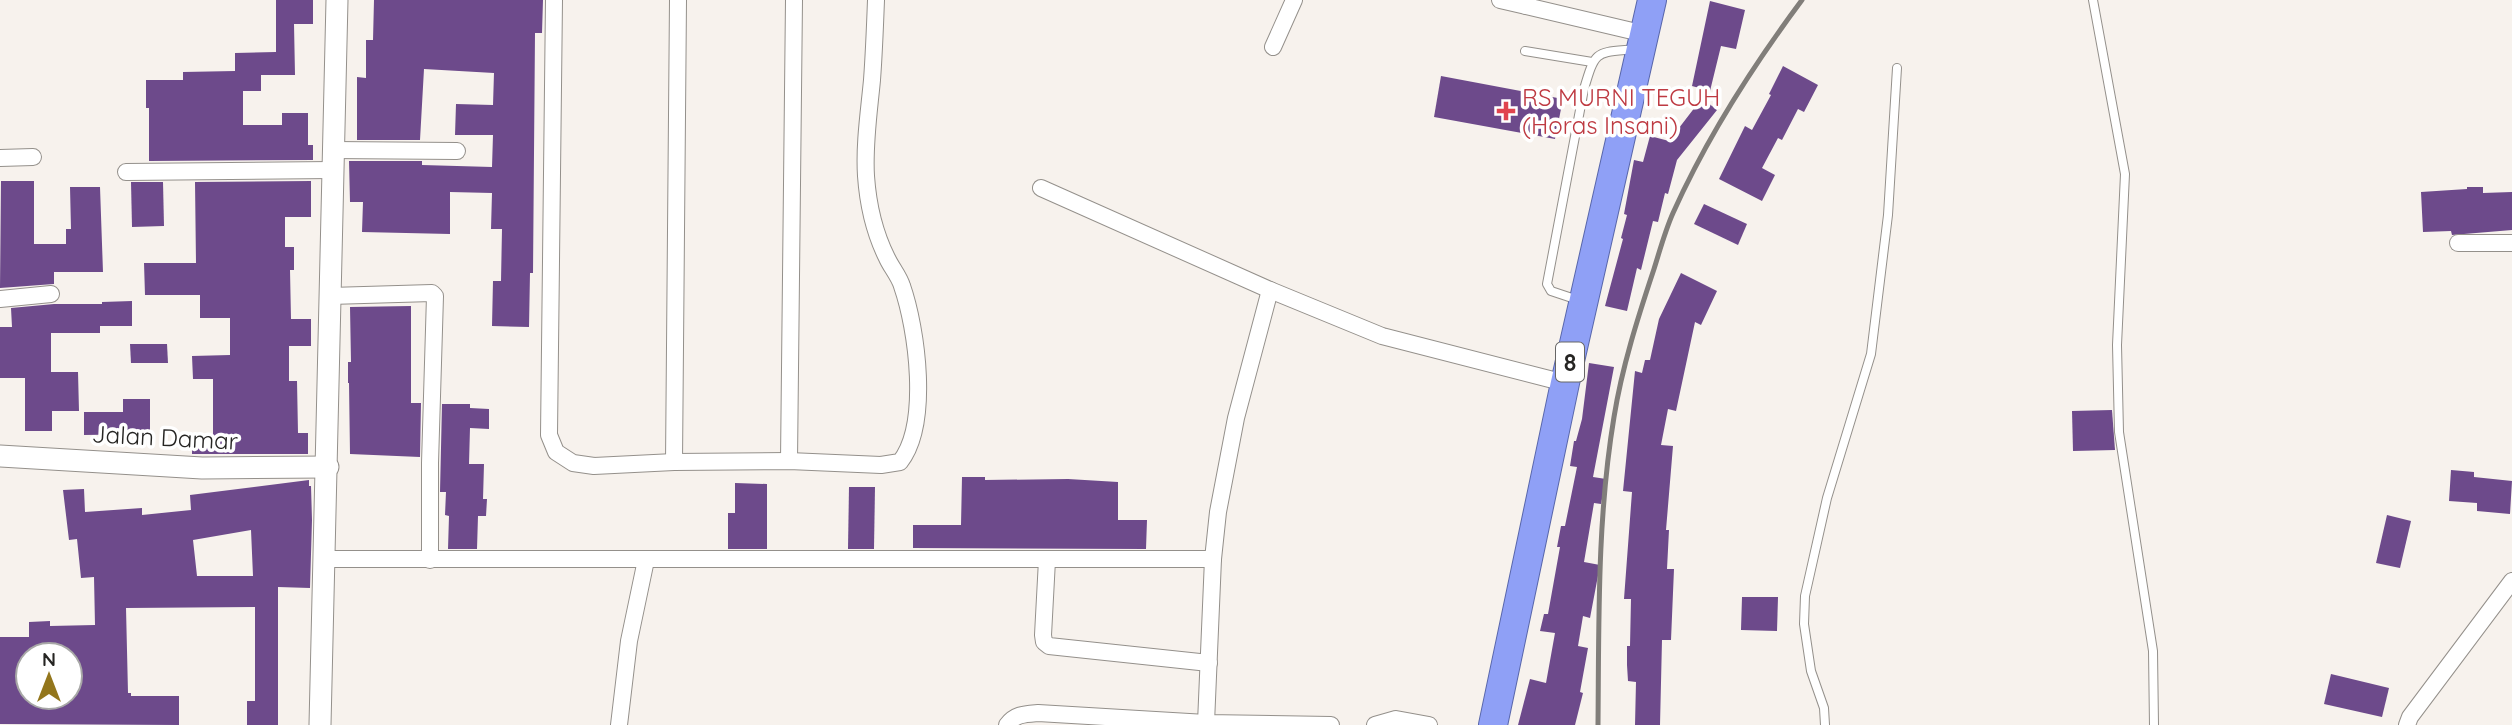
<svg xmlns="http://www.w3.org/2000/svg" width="2512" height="725" font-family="Quicksand,sans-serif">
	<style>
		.building { fill: #6d4a8b; fill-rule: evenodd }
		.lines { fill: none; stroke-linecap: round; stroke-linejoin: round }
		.service-casing { stroke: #94908b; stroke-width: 10 }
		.minor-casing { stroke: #94908b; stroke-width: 18 }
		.tertiary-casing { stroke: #94908b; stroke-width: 23 }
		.trunk-casing { stroke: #5866aa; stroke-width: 30 }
		.service { stroke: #fff; stroke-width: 8 }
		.minor { stroke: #fff; stroke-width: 16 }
		.tertiary { stroke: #fff; stroke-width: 21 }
		.trunk { stroke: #8fa0f6; stroke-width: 28 }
		.rail { stroke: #817e7a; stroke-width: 5 }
		.health-dot { fill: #e0444e; stroke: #fff; stroke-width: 2.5 }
		.labels { text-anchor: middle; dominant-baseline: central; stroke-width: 7; stroke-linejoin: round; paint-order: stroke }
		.shield { fill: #fff; stroke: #676665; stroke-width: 2 }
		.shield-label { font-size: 23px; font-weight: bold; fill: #262523 }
		.health-label { font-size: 24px; fill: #be3a42; stroke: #fff; text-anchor: start }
		.street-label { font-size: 24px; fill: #262523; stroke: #fff }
	</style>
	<rect width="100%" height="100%" fill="#f7f2ed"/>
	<g class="building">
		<path d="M 276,0 L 313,0 L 313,24 L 294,24 L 295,75 L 261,75 L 261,91 L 243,91 L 243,125 L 282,125 L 282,113 L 308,113 L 308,145 L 313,145 L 313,160 L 149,161 L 149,108 L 146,108 L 146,80 L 183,80 L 183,72 L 235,71 L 235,53 L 276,52 Z"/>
		<path d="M 374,0 L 543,0 L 542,33 L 535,33 L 533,273 L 530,273 L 529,327 L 492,326 L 493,281 L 501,281 L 502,229 L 491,229 L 492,193 L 450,192 L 450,234 L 362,232 L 363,202 L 350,202 L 349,161 L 422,161 L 422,165 L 492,167 L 493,135 L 455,135 L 456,104 L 493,105 L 494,73 L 424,69 L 420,140 L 357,140 L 357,77 L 366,78 L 366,40 L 373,40 Z"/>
		<path d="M 1710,1 L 1745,10 L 1736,49 L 1721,46 L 1710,91 L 1692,86 Z"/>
		<path d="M 1783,66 L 1818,85 L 1804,112 L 1798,109 L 1782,140 L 1778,138 L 1762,168 L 1775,175 L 1762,201 L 1719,179 L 1745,126 L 1752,130 L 1771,95 L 1769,94 Z"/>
		<path d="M 1441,76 L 1563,99 L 1555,139 L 1434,117 Z"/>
		<path d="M 1702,98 L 1717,110 L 1677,160 L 1668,194 L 1665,193 L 1658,222 L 1653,221 L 1641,270 L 1637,268 L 1627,311 L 1605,306 L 1623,239 L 1621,238 L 1627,215 L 1624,214 L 1634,160 L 1643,162 L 1650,136 L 1669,141 Z"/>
		<path d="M 1,181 L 34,181 L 34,244 L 66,244 L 66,229 L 71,229 L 70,187 L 100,187 L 103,272 L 54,272 L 54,284 L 0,288 Z"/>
		<path d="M 311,181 L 311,217 L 285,217 L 285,247 L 294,247 L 294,270 L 290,270 L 291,319 L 311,319 L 311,346 L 289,346 L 289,381 L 297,381 L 298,433 L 308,433 L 308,454 L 192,454 L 192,437 L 213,437 L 213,379 L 193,379 L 192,356 L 230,355 L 230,318 L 200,318 L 200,295 L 145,295 L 144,263 L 196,263 L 195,182 Z"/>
		<path d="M 131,182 L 163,182 L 164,226 L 132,227 Z"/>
		<path d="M 2467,187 L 2483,187 L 2483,193 L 2512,192 L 2512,230 L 2452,235 L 2451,231 L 2423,232 L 2421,192 L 2467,189 Z"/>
		<path d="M 1704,204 L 1747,224 L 1738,245 L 1694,224 Z"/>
		<path d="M 1681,273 L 1717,291 L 1701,325 L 1695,322 L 1676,411 L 1668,409 L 1661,445 L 1673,446 L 1666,530 L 1669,530 L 1667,569 L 1674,569 L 1671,640 L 1662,640 L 1660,725 L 1635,725 L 1636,682 L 1628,681 L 1627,665 L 1627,646 L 1630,646 L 1631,599 L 1624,599 L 1632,492 L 1623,491 L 1635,371 L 1642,373 L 1645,360 L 1650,360 L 1659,319 Z"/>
		<path d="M 132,301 L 132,326 L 100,326 L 100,333 L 51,333 L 51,372 L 78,372 L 79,411 L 52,411 L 52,431 L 25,431 L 25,378 L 0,378 L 0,327 L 12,327 L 11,308 L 54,304 L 102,304 L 102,302 Z"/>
		<path d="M 411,306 L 411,403 L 421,403 L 420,457 L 350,454 L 349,383 L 348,383 L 348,362 L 351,362 L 350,307 Z"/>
		<path d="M 130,344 L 167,344 L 168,363 L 131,363 Z"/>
		<path d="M 1589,363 L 1614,367 L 1593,477 L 1606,479 L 1601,504 L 1594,503 L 1584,562 L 1600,565 L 1590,618 L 1583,616 L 1578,646 L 1588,648 L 1580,692 L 1583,693 L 1575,725 L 1518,725 L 1530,679 L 1546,683 L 1555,633 L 1540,631 L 1544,614 L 1548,614 L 1560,547 L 1557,547 L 1561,526 L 1565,526 L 1577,467 L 1570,466 L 1574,441 L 1576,441 L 1582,419 Z"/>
		<path d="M 123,399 L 150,399 L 150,434 L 84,435 L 84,412 L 123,412 Z"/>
		<path d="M 442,404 L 470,404 L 470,408 L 489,409 L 489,429 L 470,428 L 469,464 L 484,464 L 483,499 L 487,499 L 486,516 L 478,516 L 477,549 L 448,549 L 449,516 L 445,515 L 446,492 L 440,492 Z"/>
		<path d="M 2112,410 L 2115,450 L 2073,451 L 2072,411 Z"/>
		<path d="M 2451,470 L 2474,472 L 2474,477 L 2512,481 L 2510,514 L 2477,511 L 2477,503 L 2449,501 Z"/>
		<path d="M 962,477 L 985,477 L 985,480 L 1068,479 L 1118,482 L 1118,520 L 1147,520 L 1146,549 L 913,548 L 913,525 L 961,525 Z"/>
		<path d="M 309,480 L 309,486 L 311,486 L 312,520 L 310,588 L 278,587 L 278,725 L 247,725 L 247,701 L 255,701 L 255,607 L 126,608 L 128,693 L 131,693 L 131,696 L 179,696 L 179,725 L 0,724 L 0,637 L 29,637 L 29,622 L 50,621 L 50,626 L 95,625 L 94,577 L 81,578 L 77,539 L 69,540 L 63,490 L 84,489 L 85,512 L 142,508 L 142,515 L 191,510 L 190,495 ZM 251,530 L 253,576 L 197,576 L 193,540 ZM 28,655 L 70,655 L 70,697 L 28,697 Z"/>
		<path d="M 735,483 L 767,484 L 767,549 L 728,549 L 728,513 L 735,513 Z"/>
		<path d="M 849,487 L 875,487 L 874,549 L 848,549 Z"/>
		<path d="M 2387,515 L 2411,521 L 2400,568 L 2376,563 Z"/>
		<path d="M 1742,597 L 1778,597 L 1777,631 L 1741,630 Z"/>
		<path d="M 2331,674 L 2389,688 L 2382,717 L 2324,704 Z"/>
	</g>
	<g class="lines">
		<g class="service-casing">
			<g id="service">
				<path d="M 2093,0 L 2125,174 L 2117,345 L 2119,432 L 2153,651 L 2154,725"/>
				<path d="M 1525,51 L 1592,62"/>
				<path d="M 1578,300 L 1551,291 L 1547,284 L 1584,89 C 1596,48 1596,53 1637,49"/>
				<path d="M 1825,725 L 1824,708 L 1811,671 L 1804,624 L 1805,596 L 1827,498 L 1871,354 L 1888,215 L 1897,68"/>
			</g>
		</g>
		<g class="minor-casing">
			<g id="minor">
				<path d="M 554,0 L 549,435 L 556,452 L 573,463 L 594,466 L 674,462 L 789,461 L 881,465 L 900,462 C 930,424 917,329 902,286 C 899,276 891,267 887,258 C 874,232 868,205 866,176 C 864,144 869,112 872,80 C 874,53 875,27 876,0"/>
				<path d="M 1500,0 L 1526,6 L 1528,0"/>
				<path d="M 1526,6 L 1645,34"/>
				<path d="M 1273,47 L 1294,0"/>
				<path d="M 333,150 L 457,151"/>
				<path d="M 0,158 L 33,157"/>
				<path d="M 126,172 L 332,170"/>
				<path d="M 1041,188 L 1270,290 L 1382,336 L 1565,383"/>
				<path d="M 2458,243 L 2512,243"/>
				<path d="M 330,296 L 432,293 L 435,296 L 430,463 L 430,560"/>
				<path d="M 0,299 L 51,294"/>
				<path d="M 789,461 L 794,0"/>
				<path d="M 674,462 L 678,0"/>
				<path d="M 325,559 L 1213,559"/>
				<path d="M 1047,560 L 1043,635 L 1044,642 L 1049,646 L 1209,663"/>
				<path d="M 1206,723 L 1213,559 L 1218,512 L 1236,418 L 1270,290"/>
				<path d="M 619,725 L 629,641 L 646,560"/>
				<path d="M 1007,725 C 1015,714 1025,714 1038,713 L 1206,723 L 1331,725"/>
				<path d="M 1375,725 L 1396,719 L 1429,725"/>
				<path d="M 2407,725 L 2410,717 L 2512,581"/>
			</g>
		</g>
		<g class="tertiary-casing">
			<g id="tertiary">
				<path d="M 0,456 L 202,468 L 328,467"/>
				<path d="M 320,725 C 327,483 330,242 337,0"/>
			</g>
		</g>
		<g class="trunk-casing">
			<path id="trunk" d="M 1493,725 L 1565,383 L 1652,0"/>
		</g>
		<use href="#service" class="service"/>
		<use href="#minor" class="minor"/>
		<use href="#tertiary" class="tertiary"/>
		<use href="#trunk" class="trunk"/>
		<path class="rail" d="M 1598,725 C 1599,622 1597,519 1614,417 C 1622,367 1638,317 1654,269 C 1660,250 1665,231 1673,213 C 1707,137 1752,67 1802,0"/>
	</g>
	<path class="health-dot" d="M1502.5 100.5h7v7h7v7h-7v7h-7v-7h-7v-7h7z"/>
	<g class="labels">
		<rect class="shield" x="1556" y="342.5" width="28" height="39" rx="5"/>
		<g class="shield-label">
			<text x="1570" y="362">8</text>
		</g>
		<g class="health-label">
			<text x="1522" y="97">RS MURNI TEGUH<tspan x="1522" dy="28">(Horas Insani)</tspan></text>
		</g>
		<g class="street-label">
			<text transform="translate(165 437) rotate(3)">Jalan Damar</text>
		</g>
	</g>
	<g transform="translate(49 676)"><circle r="33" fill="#ffffff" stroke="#a8a8a7" stroke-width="2"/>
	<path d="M0-5L12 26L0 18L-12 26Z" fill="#93761c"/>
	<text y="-10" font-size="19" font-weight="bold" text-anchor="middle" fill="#262523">N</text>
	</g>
</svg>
